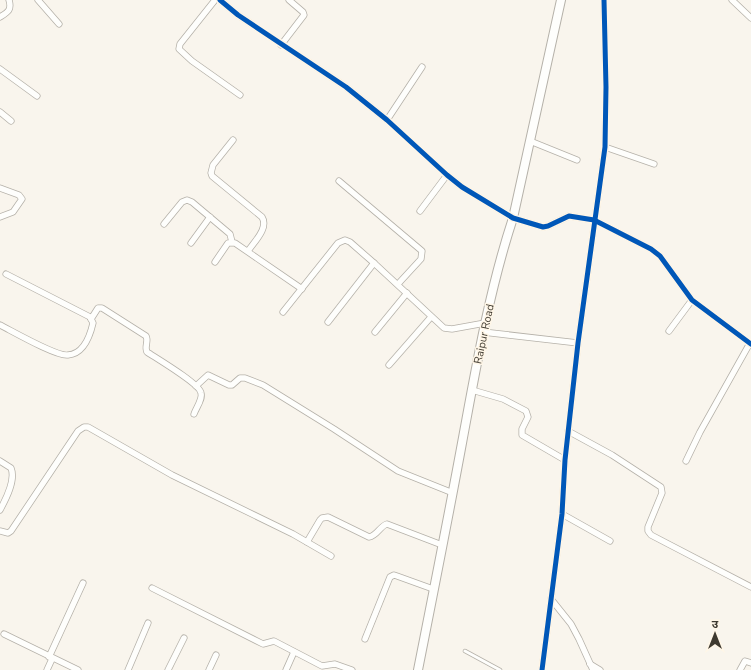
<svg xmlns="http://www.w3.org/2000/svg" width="751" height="670" font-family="'Nunito Sans','Noto Sans Devanagari',sans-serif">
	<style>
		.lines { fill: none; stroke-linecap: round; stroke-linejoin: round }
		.service-casing { stroke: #b5b1a9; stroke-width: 4.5 }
		.minor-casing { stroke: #b5b1a9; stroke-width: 7 }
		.secondary-casing { stroke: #b5b1a9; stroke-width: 10 }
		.service { stroke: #fefefc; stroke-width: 3 }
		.minor { stroke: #fefefc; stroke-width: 5.5 }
		.secondary { stroke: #fefefc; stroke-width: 8 }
		.cycleway-casing { stroke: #fff6e7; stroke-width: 8 }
		.cycleway { stroke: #0057b8; stroke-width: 5 }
		.labels { text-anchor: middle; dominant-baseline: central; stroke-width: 3; stroke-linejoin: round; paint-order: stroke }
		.street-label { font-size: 11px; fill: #3e392f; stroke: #fff6e7 }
	</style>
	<rect width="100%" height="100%" fill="#f9f5ed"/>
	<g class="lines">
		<g class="service-casing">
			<path id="service" d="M 465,651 L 500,670"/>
		</g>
		<g class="minor-casing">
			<g id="minor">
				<path d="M 38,0 L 59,24"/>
				<path d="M 215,0 L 180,44 L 179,49 L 192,61 L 240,95"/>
				<path d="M 220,0 L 238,15 L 346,87 L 387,120 L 447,175 L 462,187 L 513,218 L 543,227 L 548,226 L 569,216 L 594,220 L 651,249 L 660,256 L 692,300 L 751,344"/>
				<path d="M 732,0 L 751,18"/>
				<path d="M 0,17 C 8,12 12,10 9,0"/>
				<path d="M 281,45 L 304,15 L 303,12 L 289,0"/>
				<path d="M 0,69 L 37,96"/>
				<path d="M 0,112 L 11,121"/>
				<path d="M 387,120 L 422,67"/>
				<path d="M 233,140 L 213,165 L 211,173 L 212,176 L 262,217 C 269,228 254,242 248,251"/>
				<path d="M 530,141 L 577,160"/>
				<path d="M 605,147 L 654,164"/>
				<path d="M 339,181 L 422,251 L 421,259 L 398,284"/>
				<path d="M 0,188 L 19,195 L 22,199 L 13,212 L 0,217"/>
				<path d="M 420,211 L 447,175"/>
				<path d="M 164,224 L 182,202 L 187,200 L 192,202 L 230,234 L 232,242"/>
				<path d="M 191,243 L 210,217"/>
				<path d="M 215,262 L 228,243 L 235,243 L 302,289"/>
				<path d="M 283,312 L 338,243 L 345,240 L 350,242 L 374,263 L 444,328 L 452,329 L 485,323"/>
				<path d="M 91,319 L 98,308 L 102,308 L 146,336 C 149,341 144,347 147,352 C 156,358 200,384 201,393 C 203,399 196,408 194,414"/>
				<path d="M 328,322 L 374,263"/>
				<path d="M 0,325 C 12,331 57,357 68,355 C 83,354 90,336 93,323 L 90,317 L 6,274"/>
				<path d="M 669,331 L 692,300"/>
				<path d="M 375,332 L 407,293"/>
				<path d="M 483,332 L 578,343"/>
				<path d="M 389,365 L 431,317"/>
				<path d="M 196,386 L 208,375 L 229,385 L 232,385 L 240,378 L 245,378 L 263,385 L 334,429 L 398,471 L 453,493"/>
				<path d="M 472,390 L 503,399 L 526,411 L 528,417 L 522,429 L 522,435 L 565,460"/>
				<path d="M 568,431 L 612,455 L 661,487 L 662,493 L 648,527 L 648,531 L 651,535 L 751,587"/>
				<path d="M 0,461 L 11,468 C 16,480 6,499 0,510"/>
				<path d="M 686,461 L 700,432 L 750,343"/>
				<path d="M 562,514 L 610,541"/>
				<path d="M 0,531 L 8,533 L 11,531 L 78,431 L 84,427 L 88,427 L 172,475 L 293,534 L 331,556"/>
				<path d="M 307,542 L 320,520 L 322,518 L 328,517 L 369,537 C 377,536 380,526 387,524 L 442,545"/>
				<path d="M 152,588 L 263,644 L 274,641 L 322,666 L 335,664 L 352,670"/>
				<path d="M 551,599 L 571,624 L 579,639 L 593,670"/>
				<path d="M 4,634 L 78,670"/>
				<path d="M 365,639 L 390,577 L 394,575 L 397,576 L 433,589"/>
				<path d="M 49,657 L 83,583"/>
				<path d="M 590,664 L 600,670"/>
				<path d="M 47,670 L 52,659"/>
				<path d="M 128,670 L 148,623"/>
				<path d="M 168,670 L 184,638"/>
				<path d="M 209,670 L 216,655"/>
				<path d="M 286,670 L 294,652"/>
				<path d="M 542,670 L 562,514 L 565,460 L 578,343 L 605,147 L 606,87 L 604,0"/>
				<path d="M 740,670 L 745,661 L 751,663"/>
			</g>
		</g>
		<g class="secondary-casing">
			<path id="secondary" d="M 418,670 C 433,594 448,519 462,443 C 476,368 489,291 513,218 L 561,0"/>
		</g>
		<use href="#service" class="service"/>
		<use href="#minor" class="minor"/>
		<use href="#secondary" class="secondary"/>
		<g class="cycleway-casing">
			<g id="cycleway">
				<path d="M 220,0 L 238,15 L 346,87 L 387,120 L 447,175 L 462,187 L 513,218 L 543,227 L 548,226 L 569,216 L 594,220 L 651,249 L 660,256 L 692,300 L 751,344"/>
				<path d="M 542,670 L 562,514 L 565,460 L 578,343 L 605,147 L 606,87 L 604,0"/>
			</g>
		</g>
		<use href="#cycleway" class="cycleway"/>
	</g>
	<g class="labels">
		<g class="street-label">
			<text transform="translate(484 334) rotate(-78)">Raipur Road</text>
		</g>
	</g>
	<g transform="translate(715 634)" stroke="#fff6e7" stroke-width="3" paint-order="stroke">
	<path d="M0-3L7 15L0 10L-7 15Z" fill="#3e392f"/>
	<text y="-6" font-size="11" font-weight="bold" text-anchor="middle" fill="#3e392f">उ</text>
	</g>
</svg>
